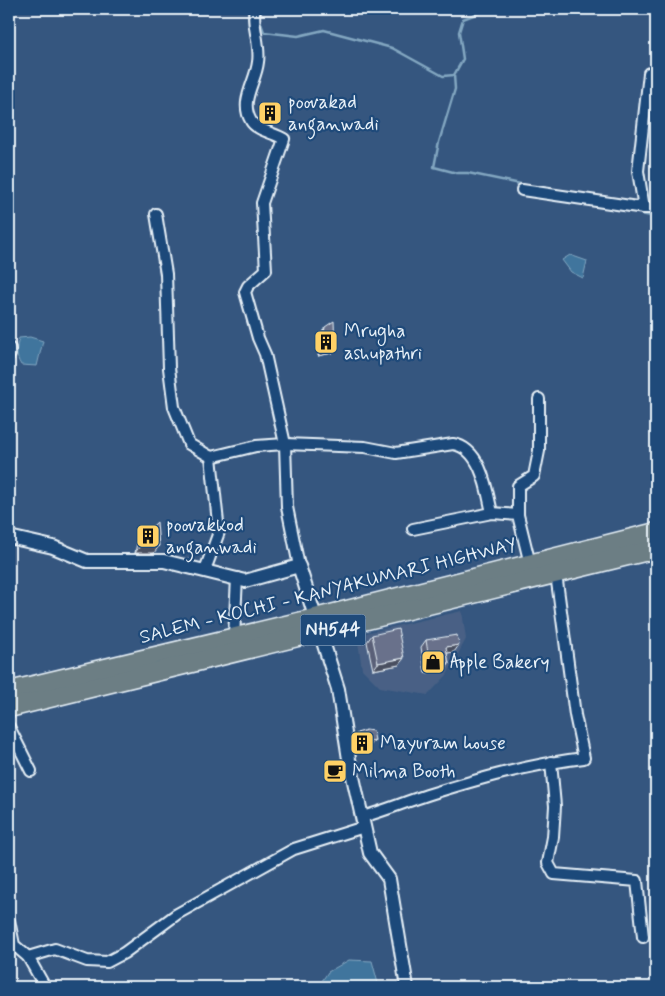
<svg xmlns="http://www.w3.org/2000/svg" width="665" height="996" font-family="Mynerve,sans-serif">
	<style>
		.built { fill: #486185 }
		.water { fill: #40759d; stroke: #83a7c1 }
		.lines { fill: none; stroke-linecap: round; stroke-linejoin: round }
		.stream { stroke: #83a7c1; stroke-width: 2.5 }
		.minor-casing { stroke: #e8f1f8; stroke-width: 14 }
		.tertiary-casing { stroke: #e8f1f8; stroke-width: 16 }
		.trunk-casing { stroke: #e8f1f8; stroke-width: 21 }
		.minor { stroke: #1f4a7a; stroke-width: 10 }
		.tertiary { stroke: #1f4a7a; stroke-width: 12 }
		.trunk { stroke: #6c7e84; stroke-width: 18 }
		.wall { fill: #5a6178; stroke: #e8f1f8 }
		.shaded-wall { fill: #4a4f61; stroke: #e8f1f8 }
		.building { fill: #69718b; stroke: #e8f1f8 }
		.labels { text-anchor: middle; dominant-baseline: central; stroke-width: 4.5; stroke-linejoin: round; paint-order: stroke }
		.shield { fill: #1f4a7a; stroke: #acbfd2; stroke-width: 1 }
		.shield-label { font-size: 18px; font-weight: bold; fill: #e8f1f8 }
		.poi-label { font-size: 19px; fill: #e8f1f8; stroke: #1f4a7a; text-anchor: start }
		.street-label { font-size: 19px; fill: #e8f1f8; stroke: #1f4a7a }
	</style>
	<rect width="100%" height="100%" fill="#35567f"/>
	<filter id="ink" filterUnits="userSpaceOnUse"><feTurbulence type="fractalNoise" baseFrequency=".02" numOctaves="2"/><feDisplacementMap in="SourceGraphic" scale="10" xChannelSelector="R" yChannelSelector="G"/><feConvolveMatrix kernelMatrix="1 2 1 2 8 2 1 2 1" color-interpolation-filters="sRGB"/></filter>
	<g filter="url(#ink)">
		<path class="built" d="M 462,611 L 466,639 L 447,675 L 428,695 L 380,687 L 362,669 L 357,635 Z"/>
		<g class="water">
			<path d="M 570,255 L 587,261 L 583,278 L 571,272 L 562,260 Z"/>
			<path d="M 30,337 L 43,341 L 37,366 L 21,365 C 15,355 16,349 19,338 Z"/>
			<path d="M 349,960 L 372,961 L 379,987 L 318,987 L 328,972 Z"/>
		</g>
		<g class="lines">
			<g class="stream">
				<path d="M 262,9 L 259,18 L 264,32 L 298,36 L 324,30 L 392,48 L 443,76 L 454,75 L 463,59 L 459,32 L 463,19 L 489,9"/>
				<path d="M 454,75 L 455,89 L 439,142 L 434,167 L 457,173 L 468,173 L 530,186"/>
				<path d="M 641,214 L 656,217"/>
			</g>
			<g class="minor-casing">
				<g id="minor">
					<path d="M 255,9 C 251,23 261,45 258,62 C 256,82 239,101 251,121 C 256,130 274,133 284,139 L 262,203 L 266,270 L 248,286 L 245,292 L 258,338 L 265,354 L 285,444 L 287,507 L 299,566"/>
					<path d="M 649,73 L 638,171 L 644,208 L 656,208"/>
					<path d="M 646,103 L 656,104"/>
					<path d="M 522,190 L 644,208"/>
					<path d="M 156,214 L 166,274 L 169,368 L 174,407 L 189,444 L 211,457 L 256,446 L 285,444 L 365,447 L 396,453 L 453,444 C 481,448 487,490 492,513"/>
					<path d="M 518,515 L 518,486 L 534,476 L 539,451 L 539,399"/>
					<path d="M 413,529 L 492,513 L 518,515 L 530,564"/>
					<path d="M 205,570 L 219,532 L 211,457"/>
					<path d="M 234,637 L 237,578"/>
					<path d="M 9,727 L 31,771"/>
					<path d="M 551,762 L 555,806 L 553,837 L 548,863 L 554,874 L 637,881 L 643,937"/>
					<path d="M 362,817 C 384,811 405,802 427,795 C 478,779 530,764 584,758 L 575,715 L 556,574"/>
					<path d="M 9,920 L 14,945 L 28,957 L 45,987"/>
					<path d="M 28,957 L 55,949 L 87,961 L 107,962 L 124,953 L 177,914 L 294,849 L 364,827"/>
				</g>
			</g>
			<g class="tertiary-casing">
				<g id="tertiary">
					<path d="M 9,349 L 9,354"/>
					<path d="M 9,537 L 53,547 L 87,561 L 164,561 L 245,581 L 299,566 L 338,689 L 349,759 L 370,853 L 389,879 L 407,987"/>
				</g>
			</g>
			<g class="trunk-casing">
				<g id="trunk">
					<path d="M 9,691 L 315,618 L 656,532"/>
					<path d="M 9,708 L 656,549"/>
				</g>
			</g>
			<use href="#minor" class="minor"/>
			<use href="#tertiary" class="tertiary"/>
			<use href="#trunk" class="trunk"/>
		</g>
		<g class="wall">
			<path d="M 325,327 L 332,353 L 318,356 L 322,332 Z"/>
			<path d="M 142,536 L 154,553 L 135,553 L 137,543 Z"/>
			<path d="M 372,635 L 399,665 L 373,670 L 367,642 Z"/>
			<path d="M 426,640 L 454,652 L 447,653 L 449,664 L 444,671 L 425,673 L 421,647 Z"/>
			<path d="M 357,733 L 375,740 L 372,744 L 356,749 L 354,738 Z"/>
		</g>
		<g class="shaded-wall">
			<path d="M 265,112 L 276,116 L 275,118 L 263,115 Z"/>
			<path d="M 335,349 L 332,353 L 318,356 L 321,351 Z"/>
			<path d="M 140,546 L 159,546 L 154,553 L 135,553 Z"/>
			<path d="M 459,645 L 454,652 L 441,654 L 446,647 Z"/>
			<path d="M 404,658 L 399,665 L 373,670 L 378,663 Z"/>
			<path d="M 449,664 L 444,671 L 425,673 L 430,666 Z"/>
			<path d="M 375,740 L 372,744 L 356,749 L 359,744 Z"/>
		</g>
		<g class="building">
			<path d="M 267,106 L 278,109 L 276,116 L 265,112 Z"/>
			<path d="M 334,321 L 335,349 L 321,351 L 325,327 Z"/>
			<path d="M 157,522 L 159,546 L 140,546 L 142,536 Z"/>
			<path d="M 398,629 L 404,658 L 378,663 L 372,635 Z"/>
			<path d="M 457,635 L 459,645 L 446,647 L 449,664 L 430,666 L 426,640 Z"/>
			<path d="M 366,730 L 373,731 L 375,740 L 359,744 L 357,733 Z"/>
		</g>
	</g>
	<defs>
		<g id="building-square" transform="scale(1.25)"><rect x="-9" y="-9" width="18" height="18" rx="4" fill="#ffd166" stroke="#1f4a7a"/><path d="M-4-6H4V6H1V3H-1V6H-4ZM-2.5-4.3h1.7v1.8h-1.7ZM.8-4.3h1.7v1.8H.8ZM-2.5-1h1.7V.8h-1.7ZM.8-1h1.7V.8H.8Z" fill="#111"/></g>
		<g id="shop-square" transform="scale(1.25)"><rect x="-9" y="-9" width="18" height="18" rx="4" fill="#ffd166" stroke="#1f4a7a"/><path d="M-5-2.5h2.3a2.7 3.5 0 0 1 5.4 0H5L5.5 6h-11ZM-1.5-2.5h3a1.5 2.3 0 0 0-3 0Z" fill="#111"/></g>
		<g id="cafe-square" transform="scale(1.25)"><rect x="-9" y="-9" width="18" height="18" rx="4" fill="#ffd166" stroke="#1f4a7a"/><path d="M-5.5-4.5H6V0H3Q3 3.5 0 3.5H-2.5Q-5.5 3.5-5.5 0ZM3-3.2v2h1.7v-2ZM-6 4.5H4V6H-6Z" fill="#111"/></g>
	</defs>
	<g fill-rule="evenodd">
		<use href="#building-square" x="270" y="113"/>
		<use href="#building-square" x="326" y="342"/>
		<use href="#building-square" x="148" y="536"/>
		<use href="#shop-square" x="433" y="662"/>
		<use href="#building-square" x="362" y="743"/>
		<use href="#cafe-square" x="335" y="771"/>
	</g>
	<g class="labels">
		<rect class="shield" x="300.5" y="614.5" width="65" height="31" rx="4"/>
		<g class="shield-label">
			<text x="333" y="630">NH544</text>
		</g>
		<g class="poi-label">
			<text x="288" y="102">poovakad<tspan x="288" dy="22">anganwadi</tspan></text>
			<text x="344" y="331">Mrugha<tspan x="344" dy="22">ashupathri</tspan></text>
			<text x="166" y="525">poovakkod<tspan x="166" dy="22">anganwadi</tspan></text>
			<text x="450" y="662">Apple Bakery</text>
			<text x="380" y="743">Mayuram house</text>
			<text x="352" y="771">Milma Booth</text>
		</g>
		<g class="street-label">
			<text transform="translate(328 591) rotate(-14)">SALEM - KOCHI - KANYAKUMARI HIGHWAY</text>
		</g>
	</g>
	<rect width="665" height="996" fill="none" stroke="#1f4a7a" stroke-width="30"/>
	<rect x="15" y="15" width="635" height="966" fill="none" stroke="#e8f1f8" stroke-width="2" filter="url(#ink)"/>
</svg>
